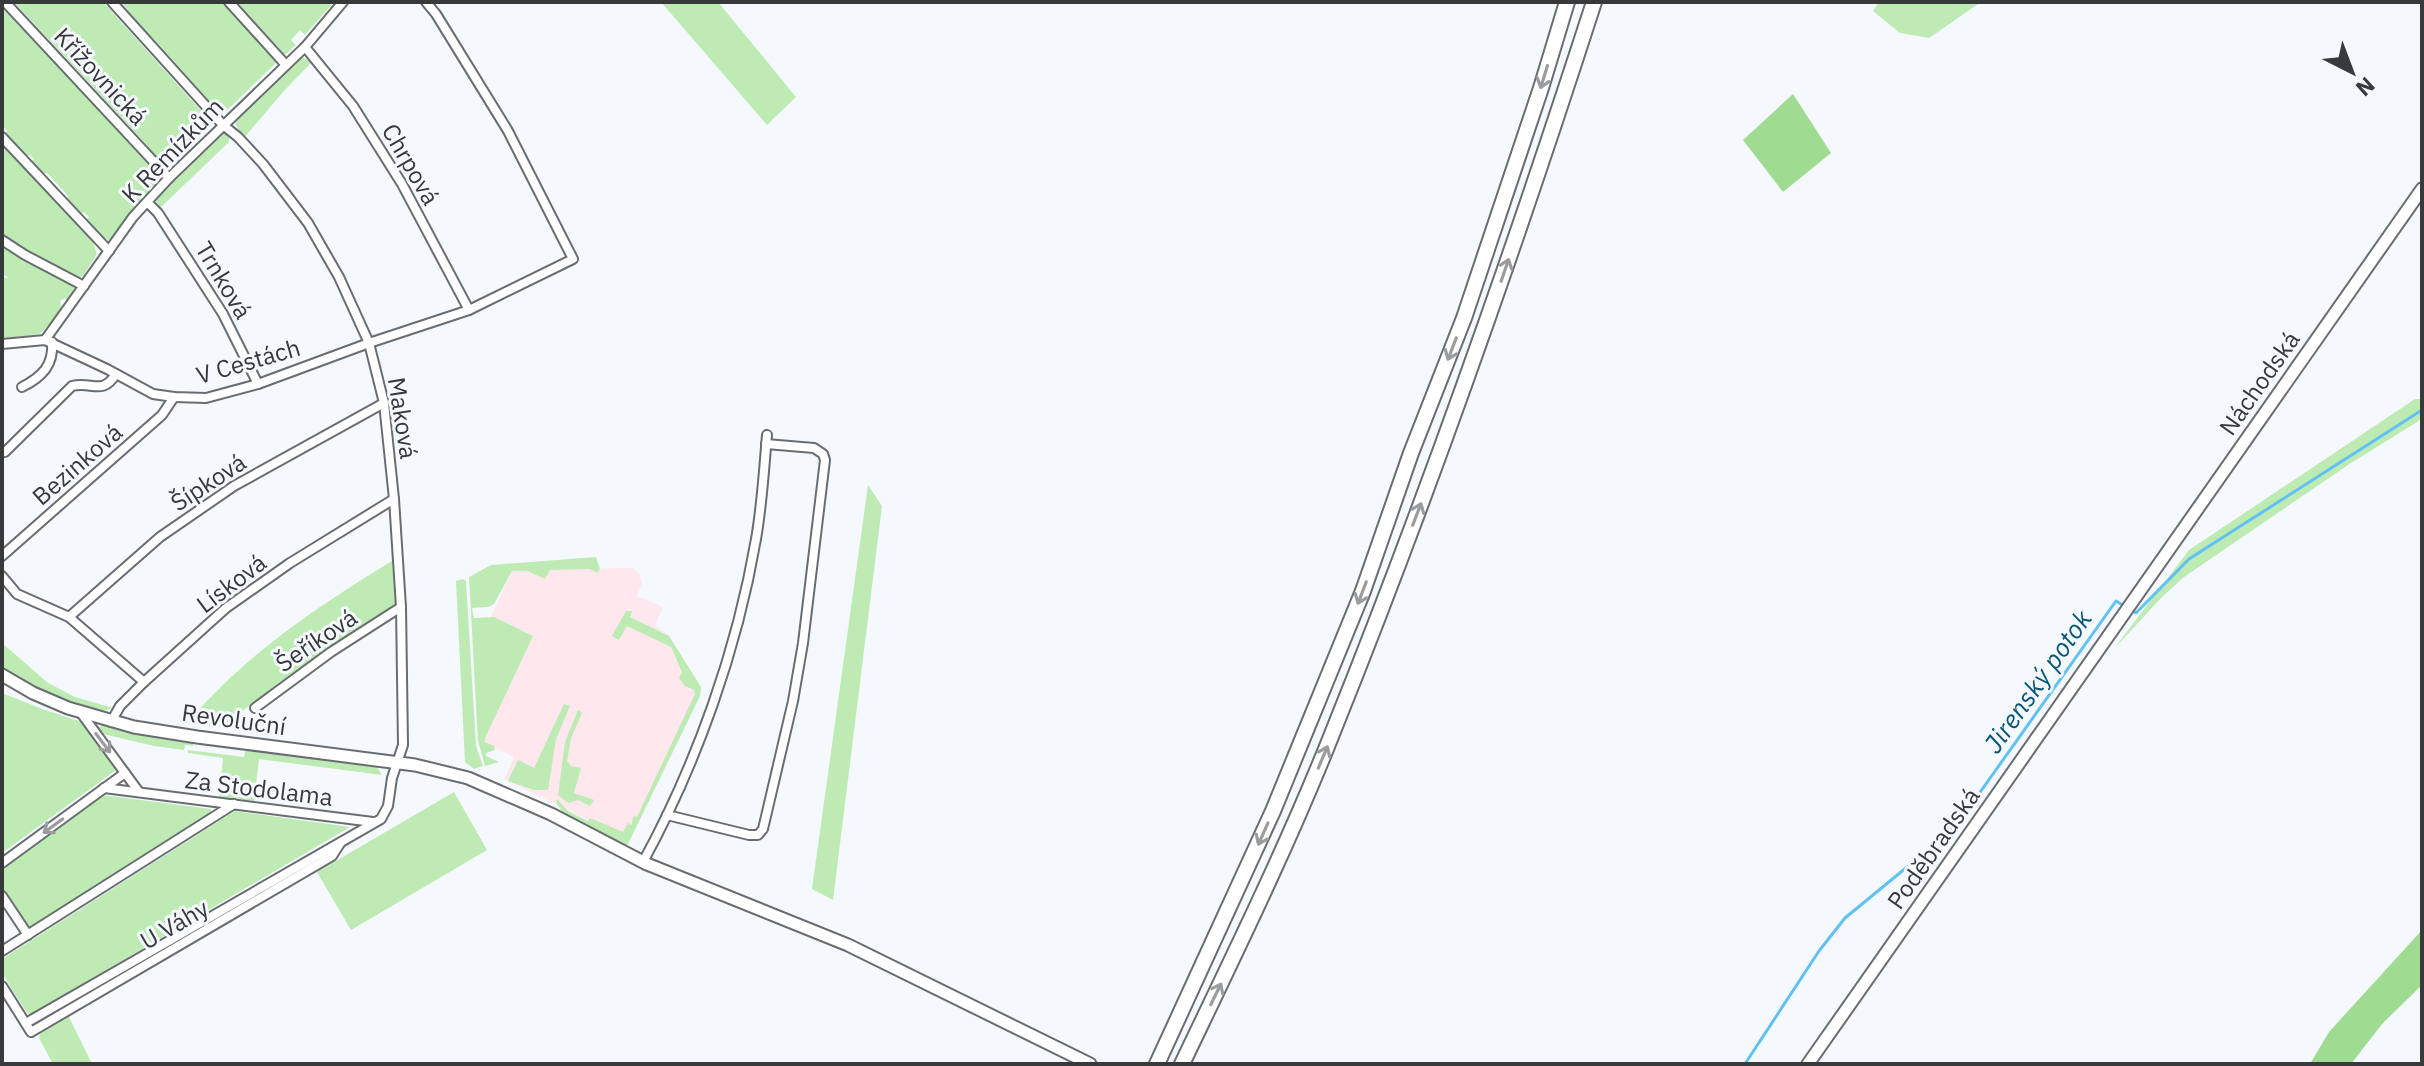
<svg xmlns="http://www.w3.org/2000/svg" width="2424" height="1066" font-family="'IBM Plex Sans',sans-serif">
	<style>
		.commercial { fill: #fee8ed }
		.green { fill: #bdebb3 }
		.forest { fill: #a0db92 }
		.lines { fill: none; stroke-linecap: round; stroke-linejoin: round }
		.stream { stroke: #62c1f4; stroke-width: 3 }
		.street-casing { stroke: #696d72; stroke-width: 12 }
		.secondary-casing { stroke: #696d72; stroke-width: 15 }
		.highway-casing { stroke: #696d72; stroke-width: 18 }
		.street { stroke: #fff; stroke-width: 8 }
		.secondary { stroke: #fff; stroke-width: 11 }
		.highway { stroke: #fff; stroke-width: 14 }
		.oneway { stroke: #9b9c9d }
		.labels { text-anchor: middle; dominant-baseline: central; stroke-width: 6; stroke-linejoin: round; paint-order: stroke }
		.street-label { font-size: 24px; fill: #37393b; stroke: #f5f9fe }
		.water-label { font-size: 26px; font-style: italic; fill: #065678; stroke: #f5f9fe }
	</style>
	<rect width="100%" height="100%" fill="#f5f9fe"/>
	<path class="commercial" d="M 633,568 L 639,573 L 642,583 L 637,596 L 663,607 L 655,626 L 669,635 L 696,693 L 630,839 L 589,822 L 589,820 L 504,779 L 514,757 L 480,741 L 529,634 L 491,616 L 513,570 Z"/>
	<g class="green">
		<path d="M 14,2 L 103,2 L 213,124 L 190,149 L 191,151 L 172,171 L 167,171 L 145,148 L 147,145 Z"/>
		<path d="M 121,2 L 223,2 L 277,62 L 222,115 L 153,38 L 151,39 L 127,12 L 128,10 Z"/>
		<path d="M 237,2 L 334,2 L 305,35 L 300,30 L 291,40 L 296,45 L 285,55 Z"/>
		<path d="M 661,2 L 718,2 L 796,97 L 767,125 Z"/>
		<path d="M 1879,2 L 1981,2 L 1929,38 L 1900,33 L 1873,11 Z"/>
		<path d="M 2,7 L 162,177 L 162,180 L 158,181 L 151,189 L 152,191 L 139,206 L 137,205 L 109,240 L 100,237 L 86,221 L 89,217 L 84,212 L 80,214 L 67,200 L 68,196 L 47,173 L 42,174 L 31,163 L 34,159 L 30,155 L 26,157 L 5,135 L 7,131 L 2,125 Z"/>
		<path d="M 302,57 L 312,62 L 283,92 L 244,138 L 235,123 L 238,116 Z"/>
		<path d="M 224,133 L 229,135 L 229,142 L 159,209 L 156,200 L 160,191 L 220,134 Z"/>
		<path d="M 2,145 L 92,240 L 97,254 L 83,276 L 77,278 L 38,260 L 2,237 Z"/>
		<path d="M 2,243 L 21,257 L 22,262 L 27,259 L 73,284 L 74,288 L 68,301 L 65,298 L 60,301 L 62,311 L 40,334 L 2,339 L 2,277 L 9,278 L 2,274 Z"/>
		<path d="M 2415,399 L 2422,399 L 2422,419 L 2351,463 L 2184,577 L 2161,598 L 2113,650 L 2189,550 Z"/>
		<path d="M 868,485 L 882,506 L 833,900 L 812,889 Z"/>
		<path d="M 596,557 L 600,569 L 597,573 L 590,569 L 550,570 L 545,579 L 527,571 L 512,571 L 494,604 L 488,607 L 472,608 L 474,618 L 494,617 L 533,636 L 485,738 L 485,742 L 494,746 L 495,750 L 486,753 L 486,756 L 499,762 L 485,766 L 478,741 L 469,577 L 491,565 Z"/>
		<path d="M 392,561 L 395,603 C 388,614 370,619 359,627 C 314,659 265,689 225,727 L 201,725 L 189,721 C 245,655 318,606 392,561 Z"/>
		<path d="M 463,579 L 466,581 L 476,746 L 483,766 L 474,769 L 465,762 L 456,581 Z"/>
		<path d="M 626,611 L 632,611 L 630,617 L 669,636 L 701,687 L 700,696 L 626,848 L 562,811 L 556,803 L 557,799 L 568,811 L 588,821 L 590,818 L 623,832 L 628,823 L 632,825 L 633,816 L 637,817 L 695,694 L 694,690 L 685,686 L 679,678 L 682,672 L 671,647 L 627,626 L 619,640 L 612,636 Z"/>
		<path d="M 2,643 L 48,683 L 75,697 L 113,708 L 101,712 L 100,714 C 65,704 33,689 2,669 Z"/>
		<path d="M 2,693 L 45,710 L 85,723 L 116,766 L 116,770 L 2,853 Z"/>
		<path d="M 564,704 L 570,706 L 556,739 L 548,790 L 534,790 L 508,781 L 518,760 L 534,768 Z"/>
		<path d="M 578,710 L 582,713 L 571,738 L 567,761 L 571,766 L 581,768 L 574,793 L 594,800 L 590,806 L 578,800 L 568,803 L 558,795 L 565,742 Z"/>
		<path d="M 102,723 L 193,740 L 193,746 L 185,745 L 184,750 L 154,746 L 103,734 L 97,726 L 101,727 Z"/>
		<path d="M 188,750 L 244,757 L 245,751 L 377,767 L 382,775 L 259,759 L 254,801 L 219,797 L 223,758 L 188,753 Z"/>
		<path d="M 454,792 L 487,850 L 351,930 L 317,872 Z"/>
		<path d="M 102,795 L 211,809 L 211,812 L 30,927 L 26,926 L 2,890 L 2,868 Z"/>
		<path d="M 235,811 L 350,827 L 31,1014 L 27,1013 L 2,973 L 2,959 Z"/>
		<path d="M 69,1017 L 92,1064 L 53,1064 L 39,1038 L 40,1034 Z"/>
	</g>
	<g class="forest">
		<path d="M 1793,94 L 1831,153 L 1783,192 L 1743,140 Z"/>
		<path d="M 2422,930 L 2422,985 L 2382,1024 L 2351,1064 L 2310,1064 L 2329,1032 Z"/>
	</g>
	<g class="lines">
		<path class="stream" d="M 1745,1064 L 1819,951 L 1845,918 L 1946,835 L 1966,812 L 2116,601 L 2136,613 L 2189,559 L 2422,410"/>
		<g class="street-casing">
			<g id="street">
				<path d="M 5,2 L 169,178"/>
				<path d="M 229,2 L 286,65"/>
				<path d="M 305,47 L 353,106 L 402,184 L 469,310"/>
				<path d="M 2,137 L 109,251"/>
				<path d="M 147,202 L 158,213 L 223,314 L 258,384"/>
				<path d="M 2,240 L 25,255 L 84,286"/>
				<path d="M 45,340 L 133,217 L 169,178 L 305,47 L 343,2"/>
				<path d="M 2,344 L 45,340 L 107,369 L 153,394 L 174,397 L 206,398 L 258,384 L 369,343 L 469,310 L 573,259 L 508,131 L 436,14 L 426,2"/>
				<path d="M 22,387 C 42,377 54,365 52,342"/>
				<path d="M 5,452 L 72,386 C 92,381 102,396 116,374"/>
				<path d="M 2,556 L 162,415 L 174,397"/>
				<path d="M 2,576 L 17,594 L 69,617 L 144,682"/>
				<path d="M 69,617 L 160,537 L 234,486 L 384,403"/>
				<path d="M 255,708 L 331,652 L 401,607"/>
				<path d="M 81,713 L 139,792"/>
				<path d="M 111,722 L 120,706 L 144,682 L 226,608 L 290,563 L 394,499"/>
				<path d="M 104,788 L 373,822"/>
				<path d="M 667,815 L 749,835 L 758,835 L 763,829 L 793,701 L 803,643 L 825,460 L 823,454 L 814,448 L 766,444"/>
				<path d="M 643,862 C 697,763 737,650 756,539 C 762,505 764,470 767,435"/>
				<path d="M 2,863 L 125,773"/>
				<path d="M 2,896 L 28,935"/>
				<path d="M 2,951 L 234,804"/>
				<path d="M 2,986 L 31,1032 L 332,856 L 341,842"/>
				<path d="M 26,1023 L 381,819 L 388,806 L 392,778 L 403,745 L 401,607 L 394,499 L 384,403 L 369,343 L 339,277 L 308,223 L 263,164 L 238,137 L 223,125 L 112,2"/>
			</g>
		</g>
		<g class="secondary-casing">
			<g id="secondary">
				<path d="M 2,675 L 33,693 L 68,708 L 134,727 L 197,737 L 415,765 L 468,778 L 551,814 L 647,864 L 848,945 L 1090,1064"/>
				<path d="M 1808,1064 L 2422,189"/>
			</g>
		</g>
		<g class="highway-casing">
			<g id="highway">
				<path d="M 1157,1064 L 1273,811 L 1363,591 L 1411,453 L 1464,318 L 1541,88 L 1567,2"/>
				<path d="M 1182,1064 C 1235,953 1289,843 1334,729 C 1430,490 1515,247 1594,2"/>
			</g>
		</g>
		<use href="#street" class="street"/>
		<use href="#secondary" class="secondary"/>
		<use href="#highway" class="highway"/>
	</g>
	<defs><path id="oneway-shaft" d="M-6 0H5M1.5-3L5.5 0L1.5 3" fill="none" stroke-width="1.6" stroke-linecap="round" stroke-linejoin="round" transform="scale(2)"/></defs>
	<g class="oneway">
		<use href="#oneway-shaft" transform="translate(1544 77) rotate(107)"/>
		<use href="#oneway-shaft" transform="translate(1505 270) rotate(-71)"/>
		<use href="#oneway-shaft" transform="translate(1452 349) rotate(111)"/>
		<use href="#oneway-shaft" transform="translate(1417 514) rotate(-69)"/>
		<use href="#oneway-shaft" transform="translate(1362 593) rotate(111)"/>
		<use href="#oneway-shaft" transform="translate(103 743) rotate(53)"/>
		<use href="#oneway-shaft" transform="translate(1323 757) rotate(-67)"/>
		<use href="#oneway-shaft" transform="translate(53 826) rotate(144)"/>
		<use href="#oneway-shaft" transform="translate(1263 834) rotate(114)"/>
		<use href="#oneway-shaft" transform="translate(1216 994) rotate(-64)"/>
	</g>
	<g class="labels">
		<g class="street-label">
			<text transform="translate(101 76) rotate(47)">Křížovnická</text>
			<text transform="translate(172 150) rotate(-46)">K Remízkům</text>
			<text transform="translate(411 164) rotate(60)">Chrpová</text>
			<text transform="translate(224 280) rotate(59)">Trnková</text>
			<text transform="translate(248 361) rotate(-16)">V Cestách</text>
			<text transform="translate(2259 383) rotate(-55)">Náchodská</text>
			<text transform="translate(403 418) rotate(81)">Maková</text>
			<text transform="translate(77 464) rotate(-41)">Bezinková</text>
			<text transform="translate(208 482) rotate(-33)">Šípková</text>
			<text transform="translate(231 583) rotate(-37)">Lísková</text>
			<text transform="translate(316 640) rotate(-34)">Šeříková</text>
			<text transform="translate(234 719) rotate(8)">Revoluční</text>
			<text transform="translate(259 788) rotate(7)">Za Stodolama</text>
			<text transform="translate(1933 848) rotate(-55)">Poděbradská</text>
			<text transform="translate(174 924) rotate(-30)">U Váhy</text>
		</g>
		<g class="water-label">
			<text transform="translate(2037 681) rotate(-55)">Jirenský potok</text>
		</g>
	</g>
	<rect width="2424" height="1066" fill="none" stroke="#37393b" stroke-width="8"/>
	<g transform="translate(2352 72) rotate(138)" stroke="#f5f9fe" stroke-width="6" paint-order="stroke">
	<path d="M0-6L14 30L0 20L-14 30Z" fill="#37393b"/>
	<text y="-12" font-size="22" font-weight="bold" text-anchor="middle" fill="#37393b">N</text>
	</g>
</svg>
